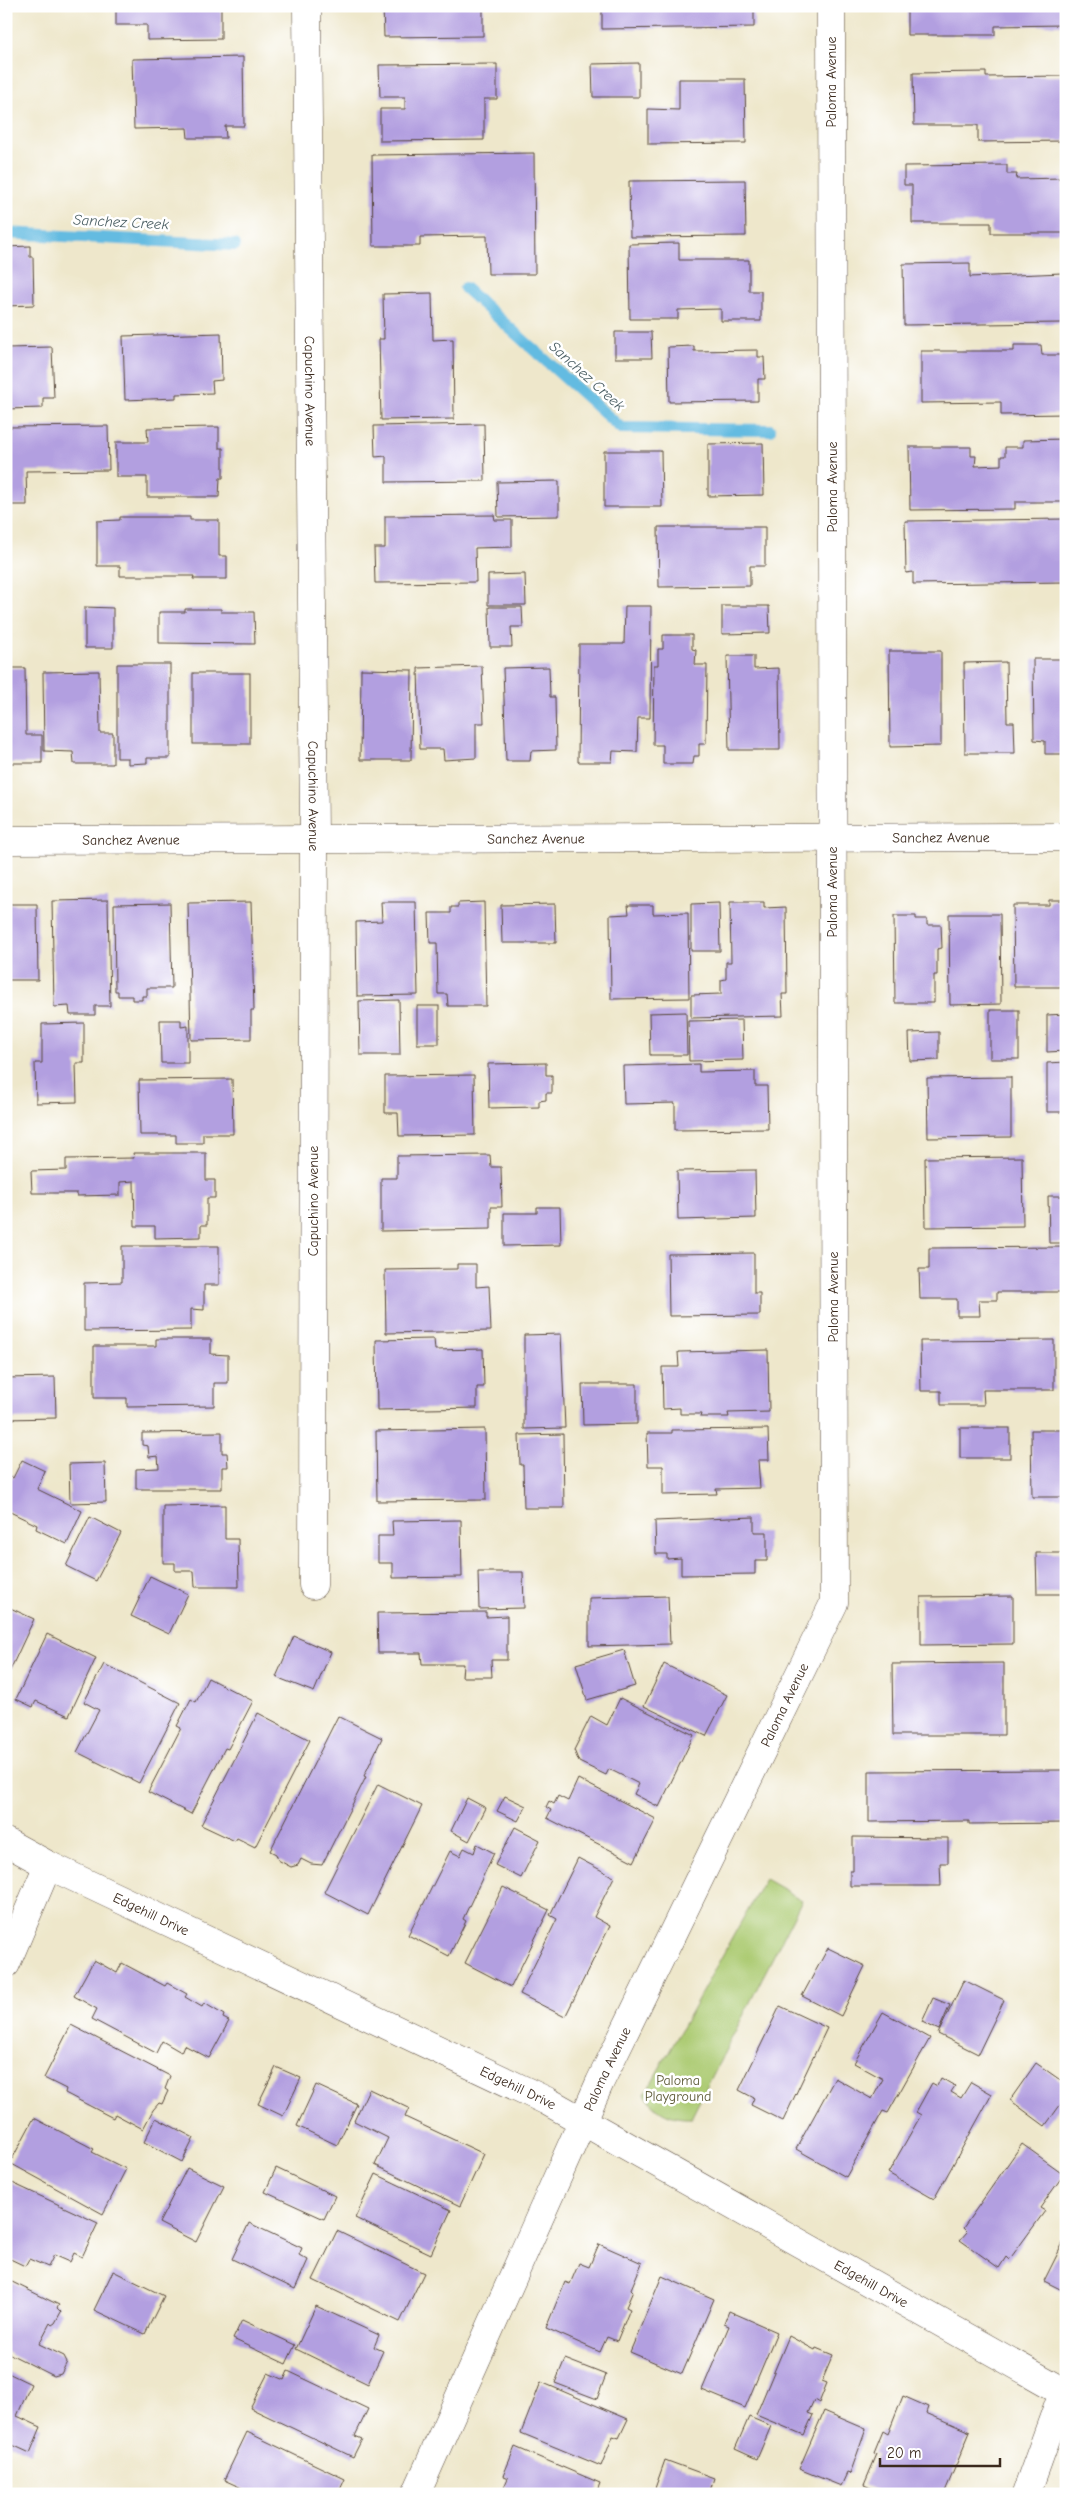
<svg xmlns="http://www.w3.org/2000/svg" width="1072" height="2500" font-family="'Comic Neue',sans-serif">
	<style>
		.green { fill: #accb72; stroke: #747a48 }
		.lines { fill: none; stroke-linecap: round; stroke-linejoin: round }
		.stream { stroke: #64bbe1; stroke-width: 12 }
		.building { fill: #b29fe0 }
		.minor-casing { stroke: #564638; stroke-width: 29 }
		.minor { stroke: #fff; stroke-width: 28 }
		.labels { text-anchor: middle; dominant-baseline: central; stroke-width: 5; stroke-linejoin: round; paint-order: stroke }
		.street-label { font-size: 14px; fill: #3b2a1e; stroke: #fff }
		.park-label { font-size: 14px; fill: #5d5a37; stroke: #fff }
		.water-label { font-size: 15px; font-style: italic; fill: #495d62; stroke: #fff }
	</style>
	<rect width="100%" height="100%" fill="#fff"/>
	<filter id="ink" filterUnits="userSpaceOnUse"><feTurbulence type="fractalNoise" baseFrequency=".02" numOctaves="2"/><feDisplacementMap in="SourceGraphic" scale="10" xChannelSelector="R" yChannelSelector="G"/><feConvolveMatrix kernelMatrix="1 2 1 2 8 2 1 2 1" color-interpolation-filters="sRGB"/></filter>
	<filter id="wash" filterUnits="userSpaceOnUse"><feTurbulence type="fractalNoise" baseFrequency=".0096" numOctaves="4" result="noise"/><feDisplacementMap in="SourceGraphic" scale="20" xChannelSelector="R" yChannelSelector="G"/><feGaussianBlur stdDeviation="1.12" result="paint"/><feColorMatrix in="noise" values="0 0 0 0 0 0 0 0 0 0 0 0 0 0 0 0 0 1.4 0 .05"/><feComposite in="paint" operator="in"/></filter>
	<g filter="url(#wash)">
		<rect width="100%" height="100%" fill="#eee7cb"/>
		<path class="green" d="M 765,1879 L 802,1900 L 691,2118 C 671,2119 655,2111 645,2094 Z"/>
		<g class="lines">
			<g class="stream">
				<path d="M 6,233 L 235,245"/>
				<path d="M 465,288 L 621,428 L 770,430"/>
			</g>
		</g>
		<g id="blocks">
			<g class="building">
				<path d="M 116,6 L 221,6 L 221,39 L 147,40 L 147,25 L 116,25 Z"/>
				<path d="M 383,6 L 483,6 L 483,36 L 384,37 Z"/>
				<path d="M 602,6 L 754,6 L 754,27 L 602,29 Z"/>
				<path d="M 907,6 L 1064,6 L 1065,25 L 995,26 L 995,35 L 907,35 Z"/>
				<path d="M 243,57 L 244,126 L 225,126 L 226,138 L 188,138 L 187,128 L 134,129 L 132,59 Z"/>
				<path d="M 639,63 L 639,97 L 593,97 L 592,64 Z"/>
				<path d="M 497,64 L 497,99 L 484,99 L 484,140 L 380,141 L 380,109 L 405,109 L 405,97 L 380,97 L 379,65 Z"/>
				<path d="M 986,72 L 986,77 L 1064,76 L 1065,141 L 978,142 L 978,125 L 914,125 L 913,73 Z"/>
				<path d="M 679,79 L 745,79 L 746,143 L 648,144 L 648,109 L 679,110 Z"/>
				<path d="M 534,153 L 535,274 L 488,274 L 487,236 L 420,237 L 420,246 L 373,246 L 372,155 Z"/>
				<path d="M 1007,165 L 1007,174 L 1017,174 L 1016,179 L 1063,178 L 1064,233 L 991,233 L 991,223 L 912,223 L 912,185 L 904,185 L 904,166 Z"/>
				<path d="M 745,180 L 746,236 L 630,237 L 629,181 Z"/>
				<path d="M 679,243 L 679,260 L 749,260 L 749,291 L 761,291 L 761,321 L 721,321 L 721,309 L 678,310 L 678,319 L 630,319 L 629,244 Z"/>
				<path d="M 30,246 L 30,257 L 33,257 L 34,305 L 6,306 L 6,247 Z"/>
				<path d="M 970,263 L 970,277 L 1062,273 L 1062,323 L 904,325 L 903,264 Z"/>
				<path d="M 432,293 L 433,340 L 453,339 L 454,419 L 381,420 L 379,339 L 384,339 L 383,294 Z"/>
				<path d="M 615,332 L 651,332 L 652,358 L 615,358 Z"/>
				<path d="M 221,333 L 222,380 L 212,381 L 213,393 L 176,394 L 176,398 L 125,400 L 123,336 Z"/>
				<path d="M 1014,345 L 1041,345 L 1042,355 L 1066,355 L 1066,414 L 1001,415 L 1001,402 L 921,403 L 921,351 L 1014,351 Z"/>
				<path d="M 694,346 L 694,351 L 758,350 L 758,357 L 764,357 L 765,379 L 758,379 L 758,401 L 669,402 L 668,347 Z"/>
				<path d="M 52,347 L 54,398 L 43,398 L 43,408 L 6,409 L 6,348 Z"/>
				<path d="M 484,424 L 485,481 L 386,482 L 386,456 L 375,457 L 374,426 Z"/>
				<path d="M 108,426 L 109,470 L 26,471 L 27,505 L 6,505 L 6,427 Z"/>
				<path d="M 219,427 L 219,448 L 223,448 L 223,478 L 220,478 L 219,497 L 147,497 L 147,477 L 116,477 L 116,442 L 148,442 L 147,428 Z"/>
				<path d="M 1064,439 L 1066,502 L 1015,502 L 1015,509 L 910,510 L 909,447 L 971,447 L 971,456 L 976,456 L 975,466 L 1001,465 L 1001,456 L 1005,456 L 1005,447 L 1023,447 L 1023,440 Z"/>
				<path d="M 763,443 L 764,495 L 708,496 L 708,444 Z"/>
				<path d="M 604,451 L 661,451 L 662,507 L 604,507 Z"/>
				<path d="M 559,481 L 559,516 L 498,517 L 497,482 Z"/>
				<path d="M 494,515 L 495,520 L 512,520 L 512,547 L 475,548 L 476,582 L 375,583 L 374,548 L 385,548 L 385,516 Z"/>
				<path d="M 120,517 L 190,517 L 190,520 L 219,520 L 219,556 L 227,556 L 227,579 L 193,579 L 194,576 L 120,576 L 120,566 L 97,566 L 97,521 L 120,520 Z"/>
				<path d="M 1066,519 L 1066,582 L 913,584 L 913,572 L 906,573 L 905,521 Z"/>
				<path d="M 658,527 L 765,527 L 765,566 L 750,566 L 750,586 L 659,587 Z"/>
				<path d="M 525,574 L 526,605 L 488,605 L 488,575 Z"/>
				<path d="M 625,606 L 651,606 L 650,718 L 638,718 L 637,752 L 613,751 L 612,762 L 578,762 L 579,644 L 624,644 Z"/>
				<path d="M 722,606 L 769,606 L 770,633 L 722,634 Z"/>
				<path d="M 85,607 L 113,608 L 113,648 L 85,648 Z"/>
				<path d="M 489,607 L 522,607 L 523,627 L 511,627 L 512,647 L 490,647 Z"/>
				<path d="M 185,609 L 221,609 L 221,612 L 254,612 L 255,644 L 159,643 L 159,612 L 185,612 Z"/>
				<path d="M 663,635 L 692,635 L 692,649 L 696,650 L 695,665 L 707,665 L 706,744 L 699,744 L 699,756 L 694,756 L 693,764 L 663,764 L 663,745 L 653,745 L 654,665 L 658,665 L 658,649 L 663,649 Z"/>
				<path d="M 889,651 L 941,651 L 941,746 L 890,747 Z"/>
				<path d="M 727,656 L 754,656 L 754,669 L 779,668 L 780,750 L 729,750 Z"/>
				<path d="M 1033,659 L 1066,659 L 1066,754 L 1045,754 L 1045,741 L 1034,740 Z"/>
				<path d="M 1006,662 L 1007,722 L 1014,722 L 1015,753 L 965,753 L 964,663 Z"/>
				<path d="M 117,664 L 170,664 L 170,758 L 147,758 L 147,763 L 128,764 L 128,758 L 117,758 Z"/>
				<path d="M 482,666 L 484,723 L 476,723 L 476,758 L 444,760 L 443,749 L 420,749 L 418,668 Z"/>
				<path d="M 549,667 L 550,697 L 555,697 L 556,750 L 531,751 L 530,761 L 506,761 L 503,668 Z"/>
				<path d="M 6,668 L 25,668 L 26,735 L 42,735 L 42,763 L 6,763 Z"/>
				<path d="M 361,669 L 412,670 L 411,760 L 360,760 Z"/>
				<path d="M 99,671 L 100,733 L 113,733 L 113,764 L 74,764 L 73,752 L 44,751 L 43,672 Z"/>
				<rect x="193" y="673" width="57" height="71"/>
				<path d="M 108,900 L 110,1006 L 95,1006 L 95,1015 L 70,1015 L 69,1006 L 54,1007 L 52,901 Z"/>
				<path d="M 1049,900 L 1066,900 L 1066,987 L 1014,987 L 1013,905 L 1049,905 Z"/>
				<path d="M 251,902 L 254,1010 L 251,1010 L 251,1039 L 191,1040 L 188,903 Z"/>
				<path d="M 381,902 L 416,902 L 418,995 L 357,996 L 356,922 L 382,921 Z"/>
				<path d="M 484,902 L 486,1006 L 448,1006 L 447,994 L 438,994 L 437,943 L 430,943 L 429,913 L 451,913 L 451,907 L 458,907 L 458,903 Z"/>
				<path d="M 730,902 L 764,902 L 764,908 L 786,907 L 787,994 L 782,994 L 783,1016 L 691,1018 L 691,995 L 721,994 L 721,980 L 726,979 L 726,962 L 731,962 Z"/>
				<path d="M 170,903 L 172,988 L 147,988 L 147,996 L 142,996 L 142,1000 L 132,1000 L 132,996 L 118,996 L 118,991 L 115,991 L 114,904 Z"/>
				<path d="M 719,903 L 720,951 L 691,951 L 691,904 Z"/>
				<path d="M 6,904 L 37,904 L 38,980 L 6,980 Z"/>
				<path d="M 555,904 L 556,943 L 502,943 L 501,905 Z"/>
				<path d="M 628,905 L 653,905 L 653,914 L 688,913 L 689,998 L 611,999 L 610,915 L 629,914 Z"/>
				<path d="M 949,914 L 1000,914 L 1001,1004 L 950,1005 Z"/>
				<path d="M 894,916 L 916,916 L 916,919 L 927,919 L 927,925 L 941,925 L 942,948 L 937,949 L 937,975 L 934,975 L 934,1003 L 895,1003 Z"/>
				<path d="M 399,1000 L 400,1055 L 360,1055 L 359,1001 Z"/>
				<rect x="417" y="1006" width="22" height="38"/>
				<rect x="990" y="1010" width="29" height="49"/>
				<path d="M 686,1012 L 687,1055 L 650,1055 L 649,1013 Z"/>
				<path d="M 1066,1014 L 1066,1051 L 1047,1052 L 1047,1015 Z"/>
				<path d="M 160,1020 L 181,1020 L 181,1027 L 188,1026 L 188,1063 L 161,1063 Z"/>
				<path d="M 742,1020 L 743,1060 L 689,1061 L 688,1021 Z"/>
				<path d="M 84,1023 L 84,1063 L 76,1063 L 77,1102 L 36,1103 L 35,1063 L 42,1063 L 42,1024 Z"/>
				<path d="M 939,1032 L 939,1060 L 910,1061 L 909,1033 Z"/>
				<path d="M 1066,1062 L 1066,1112 L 1047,1112 L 1047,1063 Z"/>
				<path d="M 546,1063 L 546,1075 L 552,1075 L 552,1093 L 546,1093 L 546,1100 L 539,1101 L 539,1107 L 489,1108 L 488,1064 Z"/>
				<path d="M 699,1064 L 699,1072 L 755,1071 L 755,1086 L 767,1086 L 768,1129 L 675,1130 L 675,1103 L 624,1104 L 623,1066 Z"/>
				<path d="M 474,1075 L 475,1135 L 399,1136 L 398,1113 L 385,1113 L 385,1076 Z"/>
				<path d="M 1011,1077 L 1011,1137 L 928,1138 L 927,1078 Z"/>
				<path d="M 232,1079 L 233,1134 L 203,1134 L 203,1143 L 176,1143 L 176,1135 L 140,1135 L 139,1080 Z"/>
				<path d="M 133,1153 L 206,1153 L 206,1180 L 215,1180 L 215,1198 L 207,1198 L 207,1225 L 201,1225 L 201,1237 L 155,1238 L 155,1226 L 135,1226 L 134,1181 L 120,1182 L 120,1195 L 77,1196 L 77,1193 L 32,1193 L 31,1171 L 66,1170 L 66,1159 L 134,1158 Z"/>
				<path d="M 490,1155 L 491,1167 L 501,1167 L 502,1207 L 491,1207 L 491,1229 L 381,1231 L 381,1178 L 397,1178 L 397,1156 Z"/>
				<path d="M 1022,1157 L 1023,1226 L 926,1227 L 925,1158 Z"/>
				<path d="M 755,1170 L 756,1218 L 678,1220 L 677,1171 Z"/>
				<path d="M 1048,1196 L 1066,1196 L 1066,1243 L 1049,1243 Z"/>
				<path d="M 537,1207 L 560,1207 L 561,1245 L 504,1246 L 504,1213 L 537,1213 Z"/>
				<path d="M 122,1246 L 219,1246 L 219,1285 L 204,1285 L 204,1310 L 191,1309 L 191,1330 L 84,1331 L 84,1283 L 122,1282 Z"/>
				<path d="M 1066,1247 L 1066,1292 L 997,1292 L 997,1300 L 979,1300 L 980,1316 L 957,1316 L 957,1299 L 920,1299 L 919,1269 L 929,1269 L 929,1248 Z"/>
				<path d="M 754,1253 L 754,1293 L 760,1293 L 760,1315 L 669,1316 L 668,1254 Z"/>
				<path d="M 457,1264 L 476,1264 L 476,1287 L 489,1286 L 491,1331 L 386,1333 L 385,1270 L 457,1269 Z"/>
				<path d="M 561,1334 L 565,1428 L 524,1429 L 524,1335 Z"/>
				<path d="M 156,1339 L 211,1339 L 211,1354 L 228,1355 L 228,1383 L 214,1383 L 214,1406 L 127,1407 L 127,1398 L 94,1398 L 94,1346 L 156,1346 Z"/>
				<path d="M 434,1339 L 435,1350 L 483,1349 L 484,1387 L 477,1387 L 477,1408 L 377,1410 L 376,1340 Z"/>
				<path d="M 1054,1340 L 1054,1390 L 983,1390 L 984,1405 L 941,1405 L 941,1391 L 921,1391 L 920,1341 Z"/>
				<path d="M 768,1350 L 769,1412 L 728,1413 L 729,1417 L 700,1417 L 701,1414 L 680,1414 L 680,1408 L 663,1409 L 662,1367 L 679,1367 L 678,1352 Z"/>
				<path d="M 55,1377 L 56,1418 L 6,1419 L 6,1378 Z"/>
				<path d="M 582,1384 L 637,1384 L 637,1424 L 583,1425 Z"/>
				<rect x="960" y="1428" width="50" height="30"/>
				<path d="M 485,1429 L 486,1500 L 377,1501 L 376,1431 Z"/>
				<path d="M 768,1429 L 769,1460 L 758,1460 L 760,1488 L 716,1489 L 717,1494 L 663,1495 L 663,1466 L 648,1466 L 647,1433 L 672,1433 L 672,1430 Z"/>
				<path d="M 1031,1430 L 1066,1430 L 1066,1497 L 1032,1497 Z"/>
				<path d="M 222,1432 L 222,1453 L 227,1453 L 228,1467 L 222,1467 L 222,1489 L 136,1489 L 136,1469 L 159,1468 L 158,1456 L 149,1457 L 148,1446 L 142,1445 L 142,1433 Z"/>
				<path d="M 563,1434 L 564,1508 L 524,1508 L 523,1465 L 520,1465 L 519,1435 Z"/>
				<path d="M 22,1460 L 45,1471 L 37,1489 L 82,1511 L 67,1544 L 36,1529 L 37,1525 L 6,1510 L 6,1475 L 13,1478 Z"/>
				<path d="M 105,1463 L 106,1502 L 70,1503 L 69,1464 Z"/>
				<path d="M 225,1505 L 225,1539 L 238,1539 L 239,1587 L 195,1587 L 194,1571 L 175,1571 L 175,1563 L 163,1563 L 163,1506 Z"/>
				<path d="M 90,1517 L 121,1533 L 96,1581 L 66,1566 Z"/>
				<path d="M 754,1517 L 754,1532 L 767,1532 L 767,1561 L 755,1561 L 755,1574 L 681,1575 L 681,1558 L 667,1559 L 667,1554 L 656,1554 L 655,1521 Z"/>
				<path d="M 461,1520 L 462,1577 L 393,1578 L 393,1563 L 378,1563 L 378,1536 L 393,1536 L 392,1521 Z"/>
				<path d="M 1036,1553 L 1066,1553 L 1066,1594 L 1037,1594 Z"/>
				<path d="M 478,1572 L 523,1572 L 524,1608 L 479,1609 Z"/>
				<path d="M 150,1576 L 188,1594 L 169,1634 L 131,1616 Z"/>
				<path d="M 668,1596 L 670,1644 L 589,1646 L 589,1598 Z"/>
				<path d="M 1013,1596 L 1013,1644 L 921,1645 L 921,1597 Z"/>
				<path d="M 6,1606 L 34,1619 L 6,1679 Z"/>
				<path d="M 486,1612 L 486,1617 L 507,1616 L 507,1660 L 491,1660 L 492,1677 L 462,1677 L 463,1664 L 422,1664 L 421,1653 L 378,1653 L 377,1613 Z"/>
				<path d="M 47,1634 L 96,1658 L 69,1716 L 36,1701 L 33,1707 L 16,1699 Z"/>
				<path d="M 294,1636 L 331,1652 L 314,1692 L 276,1677 Z"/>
				<path d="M 624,1650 L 635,1686 L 587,1700 L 576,1664 Z"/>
				<path d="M 1004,1663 L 1004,1735 L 893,1735 L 892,1664 Z"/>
				<path d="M 104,1664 L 180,1703 L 139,1783 L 77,1752 L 99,1710 L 84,1702 Z"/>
				<path d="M 664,1664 L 727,1695 L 706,1736 L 644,1706 Z"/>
				<path d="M 208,1678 L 253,1701 L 228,1749 L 225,1748 L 191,1814 L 148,1792 L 181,1728 L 177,1726 L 191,1699 L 196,1702 Z"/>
				<path d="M 620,1698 L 694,1735 L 659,1807 L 634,1794 L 639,1784 L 609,1769 L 606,1775 L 579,1762 L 574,1750 L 591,1716 L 607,1725 Z"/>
				<path d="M 258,1713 L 310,1740 L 255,1847 L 237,1838 L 235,1841 L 201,1825 Z"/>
				<path d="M 338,1716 L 382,1738 L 364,1776 L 366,1777 L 322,1865 L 311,1864 L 301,1859 L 298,1865 L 291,1867 L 278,1860 L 276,1854 L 270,1851 Z"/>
				<path d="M 1066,1770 L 1066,1823 L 969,1824 L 969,1821 L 869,1822 L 869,1771 Z"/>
				<path d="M 578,1779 L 656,1819 L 634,1862 L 547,1818 L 551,1810 L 546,1807 L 549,1801 L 554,1804 L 558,1796 L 568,1801 Z"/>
				<path d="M 378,1784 L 422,1806 L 368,1915 L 324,1892 Z"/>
				<path d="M 505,1796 L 526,1806 L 518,1821 L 497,1811 Z"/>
				<path d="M 467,1798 L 486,1808 L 469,1841 L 451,1831 Z"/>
				<path d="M 515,1827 L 540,1840 L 521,1878 L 495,1865 Z"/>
				<path d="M 853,1837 L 948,1838 L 948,1863 L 940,1863 L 941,1886 L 850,1886 L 850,1871 L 853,1871 Z"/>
				<path d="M 477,1844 L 494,1853 L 463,1919 L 466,1921 L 449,1956 L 408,1935 L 450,1851 L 460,1856 L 464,1848 L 474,1853 Z"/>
				<path d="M 578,1858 L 614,1877 L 594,1917 L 610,1926 L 565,2017 L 520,1994 L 557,1919 L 550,1915 Z"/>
				<path d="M 503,1887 L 549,1910 L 511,1987 L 465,1963 Z"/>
				<path d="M 828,1948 L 865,1966 L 841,2016 L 802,1996 Z"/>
				<path d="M 94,1960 L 117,1973 L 122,1963 L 165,1986 L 167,1983 L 187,1994 L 185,1997 L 202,2007 L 204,2003 L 224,2015 L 223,2018 L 229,2021 L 209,2058 L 184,2045 L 181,2052 L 162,2041 L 156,2053 L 92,2019 L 97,2009 L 74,1996 Z"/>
				<path d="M 964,1980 L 1004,2000 L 978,2054 L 938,2034 Z"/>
				<path d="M 933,1998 L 950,2005 L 939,2030 L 922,2022 Z"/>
				<path d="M 780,2006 L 827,2028 L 783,2121 L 751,2105 L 754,2098 L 739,2090 Z"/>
				<path d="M 883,2012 L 930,2038 L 888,2113 L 883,2111 L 846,2177 L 796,2149 L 835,2078 L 872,2099 L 883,2079 L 854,2063 Z"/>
				<path d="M 71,2025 L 170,2076 L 165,2089 L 168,2091 L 162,2104 L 159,2103 L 153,2110 L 143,2129 L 115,2114 L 113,2118 L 65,2093 L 66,2089 L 44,2078 Z"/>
				<path d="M 1036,2063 L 1066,2084 L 1066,2097 L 1045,2126 L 1010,2100 Z"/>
				<path d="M 276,2067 L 301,2078 L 283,2116 L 258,2104 Z"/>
				<path d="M 941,2078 L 955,2086 L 951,2092 L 961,2098 L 971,2082 L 992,2094 L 934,2199 L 888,2173 L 921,2115 L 916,2112 L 932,2083 L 937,2086 Z"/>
				<path d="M 316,2085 L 357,2104 L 337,2145 L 297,2126 Z"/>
				<path d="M 369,2089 L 409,2108 L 405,2117 L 484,2154 L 460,2206 L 375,2165 L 388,2138 L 354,2121 Z"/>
				<path d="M 34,2118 L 94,2149 L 92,2152 L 126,2169 L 103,2214 L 10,2163 Z"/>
				<path d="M 156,2118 L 194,2138 L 182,2162 L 144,2142 Z"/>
				<path d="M 1022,2144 L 1064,2174 L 1040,2208 L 1045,2211 L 1009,2260 L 1006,2257 L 999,2268 L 960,2240 L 967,2232 L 963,2228 Z"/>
				<path d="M 187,2168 L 224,2186 L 196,2242 L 159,2223 Z"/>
				<path d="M 276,2168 L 335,2196 L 324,2219 L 265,2192 Z"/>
				<path d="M 376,2174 L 451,2210 L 431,2254 L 355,2218 Z"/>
				<path d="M 6,2180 L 98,2223 L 82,2257 L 74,2253 L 70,2262 L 54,2255 L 48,2267 L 29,2259 L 25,2266 L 6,2257 Z"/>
				<path d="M 249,2223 L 302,2248 L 299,2255 L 308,2260 L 295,2289 L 232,2259 Z"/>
				<path d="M 337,2231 L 424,2273 L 400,2322 L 313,2280 Z"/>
				<path d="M 1066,2237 L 1066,2292 L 1044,2281 Z"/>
				<path d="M 599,2244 L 642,2263 L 631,2289 L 633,2291 L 626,2307 L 630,2309 L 617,2341 L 607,2337 L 600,2352 L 546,2328 L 565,2282 L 570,2284 L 579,2263 L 589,2267 Z"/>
				<path d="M 113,2271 L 164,2296 L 145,2334 L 94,2310 Z"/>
				<path d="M 662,2276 L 714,2299 L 682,2374 L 630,2352 Z"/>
				<path d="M 6,2279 L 59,2305 L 57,2308 L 61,2312 L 55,2323 L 52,2325 L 50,2323 L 39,2344 L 64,2356 L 67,2362 L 61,2374 L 54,2376 L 6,2352 Z"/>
				<path d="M 316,2306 L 379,2335 L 374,2347 L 383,2351 L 368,2384 L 296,2349 Z"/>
				<path d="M 729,2311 L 777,2332 L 745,2408 L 702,2390 L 729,2326 L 724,2324 Z"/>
				<path d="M 242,2320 L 295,2345 L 286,2364 L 233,2339 Z"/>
				<path d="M 789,2336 L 815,2350 L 816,2348 L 833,2355 L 822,2381 L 827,2383 L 819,2403 L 814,2400 L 808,2413 L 813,2415 L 804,2435 L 756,2415 Z"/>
				<path d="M 565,2359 L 606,2375 L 597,2399 L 555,2383 Z"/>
				<path d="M 288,2371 L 368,2409 L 355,2436 L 362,2439 L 353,2457 L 250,2408 L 268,2373 L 284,2380 Z"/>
				<path d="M 6,2372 L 31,2384 L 17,2416 L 41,2427 L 30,2453 L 6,2442 Z"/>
				<path d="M 541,2382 L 628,2419 L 619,2438 L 613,2436 L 601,2466 L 521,2433 Z"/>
				<path d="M 903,2396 L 928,2407 L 926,2413 L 970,2432 L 944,2494 L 884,2494 L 864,2485 L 877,2454 L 874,2453 L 883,2431 L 888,2434 Z"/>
				<path d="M 824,2411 L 866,2429 L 850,2474 L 847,2473 L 841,2486 L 799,2469 Z"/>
				<path d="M 749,2417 L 771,2426 L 757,2459 L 735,2449 Z"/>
				<path d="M 247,2432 L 345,2479 L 338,2494 L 255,2494 L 224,2480 Z"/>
				<path d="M 515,2447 L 600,2483 L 596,2494 L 501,2494 L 508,2478 L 503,2476 Z"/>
				<path d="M 665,2460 L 714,2478 L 709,2494 L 653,2494 Z"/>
			</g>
		</g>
	</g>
	<g filter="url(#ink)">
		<use href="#blocks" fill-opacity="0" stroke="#564638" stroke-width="1"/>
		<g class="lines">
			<g class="minor-casing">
				<g id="minor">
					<path id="s1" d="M 307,6 L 314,839 L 313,1585"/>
					<path id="s2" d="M 6,840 L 1066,837"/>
					<path id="s3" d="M 6,1842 L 48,1865 L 547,2101 L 1066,2393"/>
					<path d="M 6,1964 L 48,1865"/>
					<path id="s4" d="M 416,2494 L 600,2082 L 834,1603 L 831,6"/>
					<path d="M 1026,2494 L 1063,2392"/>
				</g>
			</g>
			<use href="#minor" class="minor"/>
		</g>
	</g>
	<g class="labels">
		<g class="street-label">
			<text transform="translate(831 82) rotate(-90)">Paloma Avenue</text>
			<text stroke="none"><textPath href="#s1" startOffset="385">Capuchino Avenue</textPath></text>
			<text transform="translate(832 487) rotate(-90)">Paloma Avenue</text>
			<text stroke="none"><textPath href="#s1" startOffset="790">Capuchino Avenue</textPath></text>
			<text stroke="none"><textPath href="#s2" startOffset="935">Sanchez Avenue</textPath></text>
			<text stroke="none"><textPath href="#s2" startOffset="530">Sanchez Avenue</textPath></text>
			<text stroke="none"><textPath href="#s2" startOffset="125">Sanchez Avenue</textPath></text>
			<text transform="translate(832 892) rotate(-90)">Paloma Avenue</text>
			<text transform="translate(313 1201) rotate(-90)">Capuchino Avenue</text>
			<text transform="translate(833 1297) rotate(-90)">Paloma Avenue</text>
			<text stroke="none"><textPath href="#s4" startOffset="871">Paloma Avenue</textPath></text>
			<text stroke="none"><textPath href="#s3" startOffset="162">Edgehill Drive</textPath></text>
			<text stroke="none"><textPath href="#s4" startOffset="466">Paloma Avenue</textPath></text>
			<text stroke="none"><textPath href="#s3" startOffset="568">Edgehill Drive</textPath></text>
			<text stroke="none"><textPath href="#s3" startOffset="972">Edgehill Drive</textPath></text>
		</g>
		<g class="park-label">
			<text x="678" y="2080">Paloma<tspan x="678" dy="16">Playground</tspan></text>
		</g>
		<g class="water-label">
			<text transform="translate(121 222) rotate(3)">Sanchez Creek</text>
			<text transform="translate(587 376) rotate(42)">Sanchez Creek</text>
		</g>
	</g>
	<rect width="1072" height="2500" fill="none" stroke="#fff" stroke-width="25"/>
	<path d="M880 2458v8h120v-8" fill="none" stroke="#3b2a1e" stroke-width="2.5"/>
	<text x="887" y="2458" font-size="15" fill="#3b2a1e" stroke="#ffffff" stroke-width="4" paint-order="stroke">20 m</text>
</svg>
